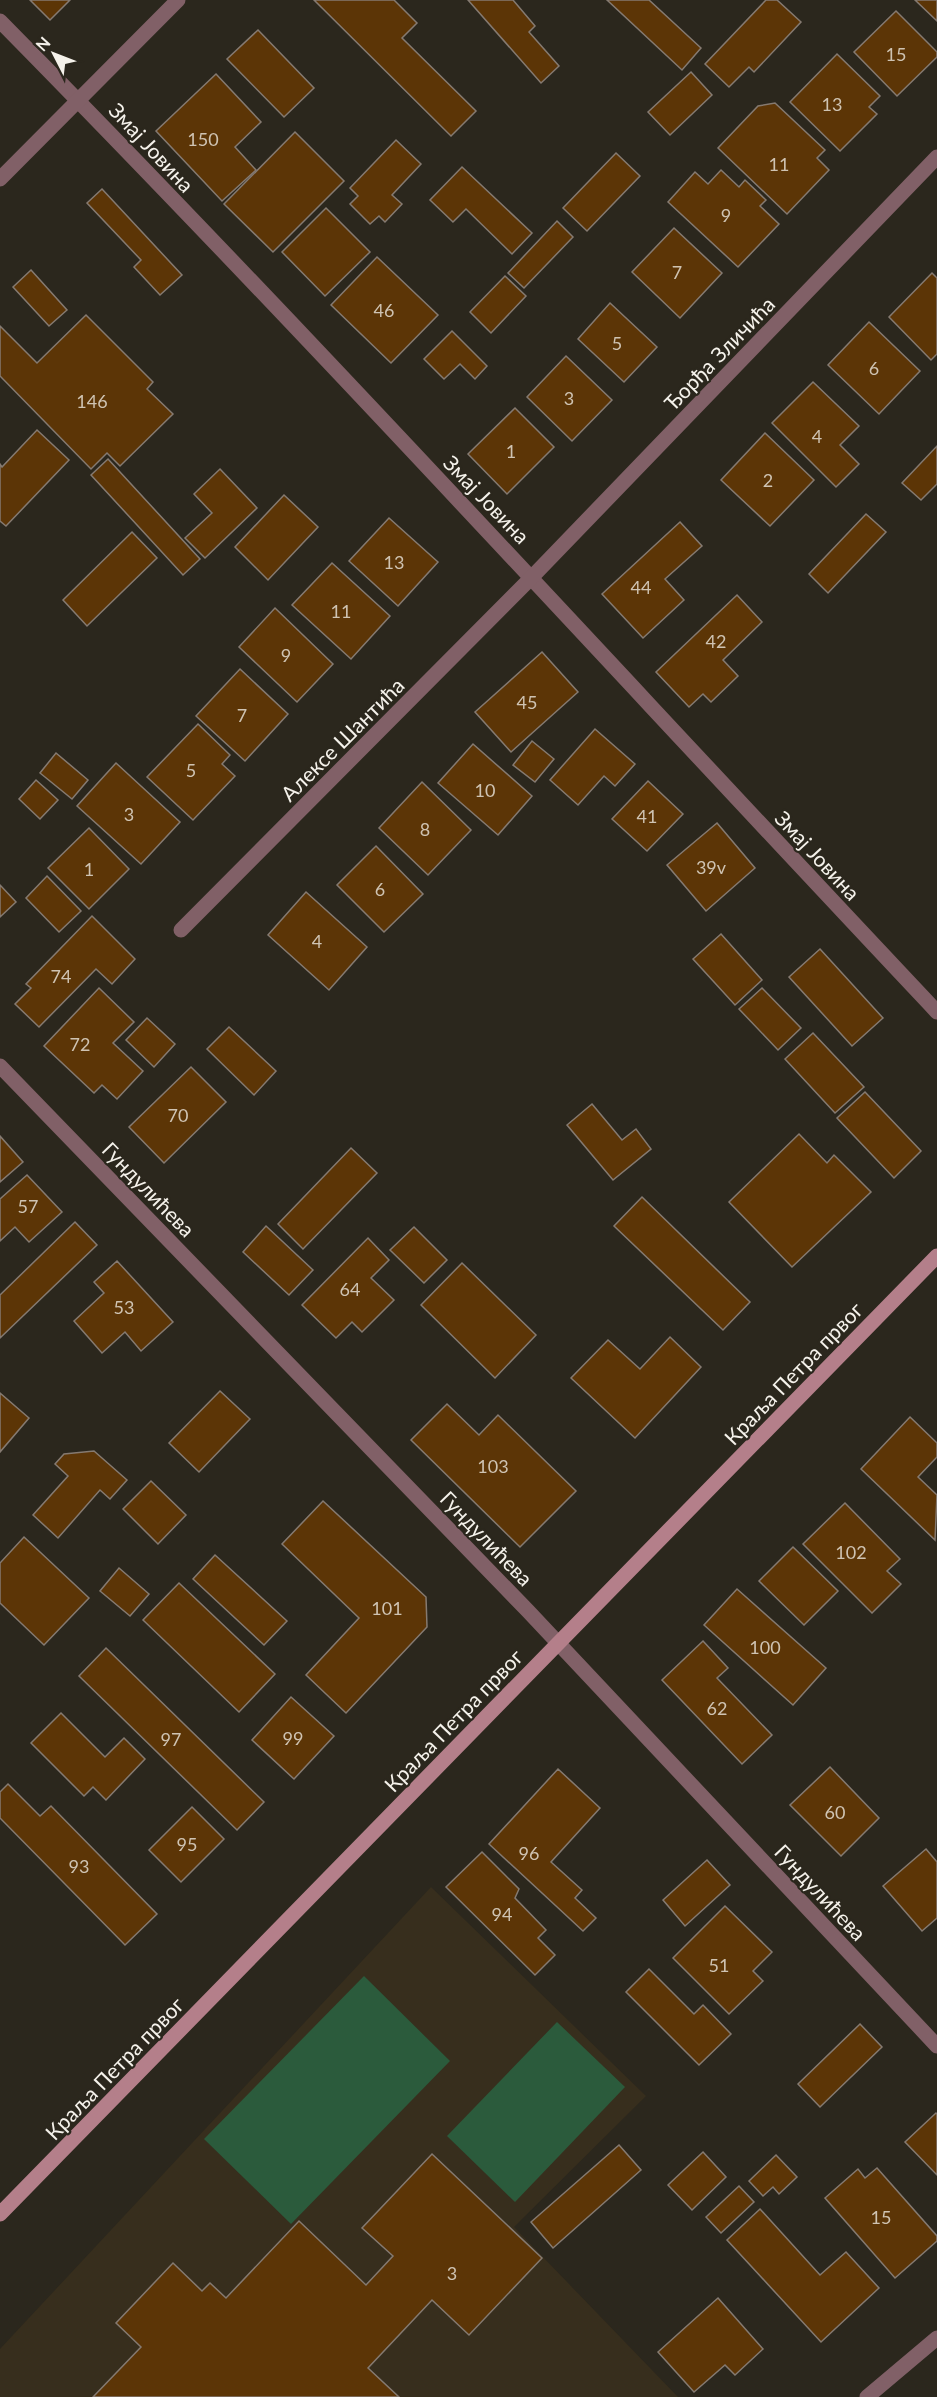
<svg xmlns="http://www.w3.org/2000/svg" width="937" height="2397" font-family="Lato,sans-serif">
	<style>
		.education { fill: #372e1d }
		.green { fill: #2b5b3c }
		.building { fill: #5c3506; stroke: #857a71; stroke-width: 1.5 }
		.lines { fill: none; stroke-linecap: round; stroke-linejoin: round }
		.minor { stroke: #816067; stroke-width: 15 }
		.tertiary { stroke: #816067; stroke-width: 15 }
		.secondary { stroke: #b47f8a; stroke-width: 15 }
		.labels { text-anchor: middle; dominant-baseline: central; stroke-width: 4.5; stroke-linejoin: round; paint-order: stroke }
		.number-label { font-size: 18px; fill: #cfc3b2 }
		.street-label { font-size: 21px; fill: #f5f2eb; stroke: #2b271d }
	</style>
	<rect width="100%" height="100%" fill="#2b271d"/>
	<path class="education" d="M 431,1887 L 646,2096 L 514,2227 L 678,2397 L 0,2397 L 0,2349 Z"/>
	<g class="green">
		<path d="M 364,1976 L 450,2061 L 291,2224 L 204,2139 Z"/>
		<path d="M 557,2022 L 625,2087 L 515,2202 L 447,2136 Z"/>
	</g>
	<g class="building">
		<path d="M 30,0 L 70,0 L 50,20 Z"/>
		<path d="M 314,0 L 394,0 L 417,23 L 402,38 L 476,111 L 451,136 Z"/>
		<path d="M 468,0 L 513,0 L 535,26 L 529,32 L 559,66 L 541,83 Z"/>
		<path d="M 607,0 L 649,0 L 701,48 L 682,70 Z"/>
		<path d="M 766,0 L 777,0 L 801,22 L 754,72 L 749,67 L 729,87 L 705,64 Z"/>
		<path d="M 915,0 L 937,0 L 937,21 Z"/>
		<path d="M 896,11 L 937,52 L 937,57 L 897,96 L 854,52 Z"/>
		<path d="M 258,30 L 314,88 L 284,117 L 227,59 Z"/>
		<path d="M 837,54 L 880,96 L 869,107 L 877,114 L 840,151 L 790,102 Z"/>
		<path d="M 691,72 L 712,95 L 670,135 L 648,112 Z"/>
		<path d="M 216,74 L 261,122 L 235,147 L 256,170 L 222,201 L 156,131 Z"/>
		<path d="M 775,103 L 825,150 L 817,158 L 829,170 L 787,214 L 718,148 L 758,106 Z"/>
		<path d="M 295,132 L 344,181 L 273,252 L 224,204 Z"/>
		<path d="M 396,140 L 421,164 L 392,195 L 402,204 L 385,222 L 379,216 L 370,224 L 350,204 L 358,196 L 350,188 Z"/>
		<path d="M 616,153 L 640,176 L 587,231 L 563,208 Z"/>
		<path d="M 462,167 L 532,233 L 512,254 L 466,209 L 453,222 L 430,200 Z"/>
		<path d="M 721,170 L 739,187 L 745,180 L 766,200 L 760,206 L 779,224 L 738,267 L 668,202 L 695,172 L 708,184 Z"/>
		<path d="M 102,189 L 182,275 L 160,295 L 134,267 L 141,260 L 87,203 Z"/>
		<path d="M 326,208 L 370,252 L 325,296 L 282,252 Z"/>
		<path d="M 557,221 L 573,237 L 524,288 L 508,273 Z"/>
		<path d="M 674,228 L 722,273 L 680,318 L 632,272 Z"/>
		<path d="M 377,257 L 438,315 L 391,363 L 331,305 Z"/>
		<path d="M 31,270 L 67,310 L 49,326 L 13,287 Z"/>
		<path d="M 932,273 L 937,278 L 937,354 L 931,360 L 889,317 Z"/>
		<path d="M 505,276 L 526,296 L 491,333 L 470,312 Z"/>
		<path d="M 610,303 L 657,347 L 624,382 L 578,339 Z"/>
		<path d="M 86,315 L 153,382 L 147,389 L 173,414 L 120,466 L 107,453 L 91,469 L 0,376 L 0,326 L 37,363 Z"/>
		<path d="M 869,322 L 920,371 L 879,414 L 828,365 Z"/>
		<path d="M 452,331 L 487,366 L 475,379 L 460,364 L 444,379 L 424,359 Z"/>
		<path d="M 566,356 L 612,400 L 572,441 L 527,397 Z"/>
		<path d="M 813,382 L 859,426 L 840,445 L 859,464 L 836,487 L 772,423 Z"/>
		<path d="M 515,408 L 554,447 L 507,494 L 468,454 Z"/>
		<path d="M 37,430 L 69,460 L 6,526 L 0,521 L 0,464 L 2,467 Z"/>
		<path d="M 765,433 L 814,480 L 770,526 L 721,480 Z"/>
		<path d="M 937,446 L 937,484 L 921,500 L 902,483 Z"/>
		<path d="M 108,459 L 200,559 L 183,575 L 91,475 Z"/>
		<path d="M 220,469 L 257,508 L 205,558 L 185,538 L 212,513 L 194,494 Z"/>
		<path d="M 284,495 L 318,527 L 268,580 L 235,547 Z"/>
		<path d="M 866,514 L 886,532 L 828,593 L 809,574 Z"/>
		<path d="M 389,518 L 438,562 L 398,606 L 349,561 Z"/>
		<path d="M 680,522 L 702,546 L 665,579 L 684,600 L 643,638 L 602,594 Z"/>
		<path d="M 132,532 L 157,558 L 87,626 L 63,600 Z"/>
		<path d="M 332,563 L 390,616 L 351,659 L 292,605 Z"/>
		<path d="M 737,595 L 762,622 L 723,660 L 738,676 L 711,702 L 703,694 L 689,707 L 656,672 Z"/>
		<path d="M 275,608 L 333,664 L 297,702 L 239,647 Z"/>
		<path d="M 542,652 L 578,692 L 511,752 L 475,712 Z"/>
		<path d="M 240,669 L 288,714 L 245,761 L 196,716 Z"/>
		<path d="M 198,724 L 230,755 L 222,764 L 235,776 L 193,820 L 147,777 Z"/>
		<path d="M 595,729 L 635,764 L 615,786 L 604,776 L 578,805 L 550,780 Z"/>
		<path d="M 532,741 L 554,759 L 535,782 L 513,765 Z"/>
		<path d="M 473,744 L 532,796 L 498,835 L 438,783 Z"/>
		<path d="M 56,753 L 88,780 L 72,799 L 40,773 Z"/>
		<path d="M 116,763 L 180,822 L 141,864 L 77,806 Z"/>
		<path d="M 36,780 L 58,800 L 40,819 L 19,799 Z"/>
		<path d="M 648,781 L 683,814 L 647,851 L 612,819 Z"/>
		<path d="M 422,782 L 471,830 L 428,875 L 379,828 Z"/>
		<path d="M 717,823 L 755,868 L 706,911 L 667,865 Z"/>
		<path d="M 89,828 L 129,869 L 89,909 L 48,868 Z"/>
		<path d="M 376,846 L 423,894 L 384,932 L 337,885 Z"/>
		<path d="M 47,876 L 81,911 L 59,932 L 26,898 Z"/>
		<path d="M 0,885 L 16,902 L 0,917 Z"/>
		<path d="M 306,892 L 367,947 L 329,990 L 268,935 Z"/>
		<path d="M 92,916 L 135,959 L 112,984 L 96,969 L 39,1027 L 15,1004 L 31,988 L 26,984 Z"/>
		<path d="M 721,934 L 762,980 L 735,1005 L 693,959 Z"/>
		<path d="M 820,949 L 883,1018 L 852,1046 L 789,977 Z"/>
		<path d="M 99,988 L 134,1022 L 113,1043 L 143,1071 L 117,1099 L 102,1085 L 94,1093 L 44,1046 Z"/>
		<path d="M 762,988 L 801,1028 L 778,1050 L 739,1009 Z"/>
		<path d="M 147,1018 L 175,1044 L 154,1067 L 126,1040 Z"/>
		<path d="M 229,1027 L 276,1071 L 254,1095 L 207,1049 Z"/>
		<path d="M 813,1033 L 864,1087 L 835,1113 L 785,1059 Z"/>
		<path d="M 191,1067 L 226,1102 L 164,1163 L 129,1127 Z"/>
		<path d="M 865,1092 L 921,1151 L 894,1178 L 837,1118 Z"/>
		<path d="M 592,1104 L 622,1140 L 636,1129 L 651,1149 L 613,1180 L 567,1125 Z"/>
		<path d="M 799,1134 L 827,1163 L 834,1155 L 871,1192 L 792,1267 L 729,1202 Z"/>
		<path d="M 0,1136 L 23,1162 L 0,1182 Z"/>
		<path d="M 351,1148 L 377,1173 L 303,1249 L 278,1224 Z"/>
		<path d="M 27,1175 L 62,1212 L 29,1242 L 15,1227 L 0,1241 L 0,1199 Z"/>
		<path d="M 642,1197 L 750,1302 L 723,1330 L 614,1226 Z"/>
		<path d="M 75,1222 L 97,1245 L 0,1338 L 0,1295 Z"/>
		<path d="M 266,1226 L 313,1270 L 289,1295 L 243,1252 Z"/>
		<path d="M 414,1227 L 447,1260 L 424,1283 L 390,1250 Z"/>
		<path d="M 368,1238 L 389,1260 L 371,1278 L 394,1300 L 362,1332 L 352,1322 L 336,1338 L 302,1305 Z"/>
		<path d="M 117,1261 L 173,1322 L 141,1351 L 125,1332 L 102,1353 L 74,1321 L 104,1293 L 94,1282 Z"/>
		<path d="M 462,1263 L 536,1335 L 495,1378 L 421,1305 Z"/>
		<path d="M 670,1337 L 701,1367 L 635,1438 L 571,1378 L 608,1340 L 640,1369 Z"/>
		<path d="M 220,1391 L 250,1419 L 199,1472 L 169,1443 Z"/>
		<path d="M 0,1393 L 29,1418 L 0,1452 Z"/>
		<path d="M 447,1404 L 479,1435 L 498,1415 L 576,1491 L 520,1547 L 411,1440 Z"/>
		<path d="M 910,1417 L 937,1443 L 937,1457 L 918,1477 L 937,1495 L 935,1540 L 861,1469 Z"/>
		<path d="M 94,1451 L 127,1480 L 110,1499 L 100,1490 L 58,1538 L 33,1515 L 68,1476 L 55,1464 L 64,1454 Z"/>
		<path d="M 151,1481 L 186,1515 L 158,1544 L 123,1509 Z"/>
		<path d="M 323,1501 L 426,1597 L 427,1627 L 346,1713 L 306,1675 L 359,1618 L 282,1544 Z"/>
		<path d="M 845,1503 L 900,1559 L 887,1571 L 901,1584 L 872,1613 L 803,1544 Z"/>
		<path d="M 24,1537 L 89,1598 L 44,1645 L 0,1603 L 0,1563 Z"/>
		<path d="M 793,1547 L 838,1591 L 804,1625 L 759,1581 Z"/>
		<path d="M 215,1555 L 287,1621 L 264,1645 L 193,1579 Z"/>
		<path d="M 119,1568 L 149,1594 L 130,1616 L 100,1591 Z"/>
		<path d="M 179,1583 L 275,1674 L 239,1712 L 143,1620 Z"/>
		<path d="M 737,1589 L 826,1668 L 793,1705 L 704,1625 Z"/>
		<path d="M 703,1641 L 728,1668 L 717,1678 L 772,1735 L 742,1764 L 662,1680 Z"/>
		<path d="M 106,1648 L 264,1802 L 237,1830 L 79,1676 Z"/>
		<path d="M 291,1697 L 334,1736 L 294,1779 L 252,1740 Z"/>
		<path d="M 61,1713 L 105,1757 L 124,1738 L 145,1759 L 106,1800 L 93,1787 L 84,1796 L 31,1743 Z"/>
		<path d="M 830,1767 L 879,1818 L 841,1856 L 790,1805 Z"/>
		<path d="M 558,1769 L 600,1808 L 551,1862 L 582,1890 L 575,1898 L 596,1918 L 583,1931 L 489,1844 Z"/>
		<path d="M 8,1784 L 40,1816 L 51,1806 L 157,1914 L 125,1945 L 0,1818 L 0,1792 Z"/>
		<path d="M 192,1807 L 224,1839 L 181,1882 L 149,1850 Z"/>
		<path d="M 926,1849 L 937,1862 L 937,1918 L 922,1931 L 883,1886 Z"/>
		<path d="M 482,1852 L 519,1889 L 515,1898 L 546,1930 L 538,1938 L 555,1955 L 535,1975 L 446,1887 Z"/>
		<path d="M 707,1860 L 730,1885 L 685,1926 L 663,1900 Z"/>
		<path d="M 725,1906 L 772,1952 L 753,1971 L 763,1981 L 729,2014 L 673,1958 Z"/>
		<path d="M 649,1969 L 694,2014 L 703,2005 L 731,2034 L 699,2065 L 626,1992 Z"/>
		<path d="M 860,2024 L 882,2047 L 820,2107 L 798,2084 Z"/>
		<path d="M 936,2113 L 937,2114 L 937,2175 L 905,2142 Z"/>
		<path d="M 619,2145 L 641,2170 L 553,2248 L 531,2222 Z"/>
		<path d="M 703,2152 L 726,2177 L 692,2210 L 668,2185 Z"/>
		<path d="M 432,2154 L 542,2258 L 469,2335 L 432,2300 L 368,2368 L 399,2397 L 93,2397 L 141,2347 L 116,2323 L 173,2263 L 202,2291 L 210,2283 L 226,2298 L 299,2221 L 366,2285 L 393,2256 L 362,2228 Z"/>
		<path d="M 776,2155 L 797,2177 L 779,2194 L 773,2187 L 763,2196 L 749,2181 Z"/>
		<path d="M 877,2168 L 937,2236 L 937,2241 L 895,2278 L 825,2198 L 858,2169 L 865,2178 Z"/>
		<path d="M 739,2186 L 754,2202 L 721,2233 L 706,2217 Z"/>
		<path d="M 760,2209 L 820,2275 L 846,2252 L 879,2288 L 821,2342 L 727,2240 Z"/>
		<path d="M 718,2298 L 763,2349 L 735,2375 L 725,2365 L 694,2392 L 658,2352 Z"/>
	</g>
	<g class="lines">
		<g class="minor">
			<path d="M 0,21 C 319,345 625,681 937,1012"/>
			<path d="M 181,930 L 532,577 L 937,157"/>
			<path d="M 0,1066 L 528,1611 L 937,2046"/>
			<path d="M 867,2397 L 937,2338"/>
		</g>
		<path class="tertiary" d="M 0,179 L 178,0"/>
		<path class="secondary" d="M 0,2214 L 937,1256"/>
	</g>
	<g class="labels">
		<g class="number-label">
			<text x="896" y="54">15</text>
			<text x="832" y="104">13</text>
			<text x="203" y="139">150</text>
			<text x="779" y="164">11</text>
			<text x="726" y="215">9</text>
			<text x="677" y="272">7</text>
			<text x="384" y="310">46</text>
			<text x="617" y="343">5</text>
			<text x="874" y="368">6</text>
			<text x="569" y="398">3</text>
			<text x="92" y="401">146</text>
			<text x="817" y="436">4</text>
			<text x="511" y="451">1</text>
			<text x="768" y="480">2</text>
			<text x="394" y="562">13</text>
			<text x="641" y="587">44</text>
			<text x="341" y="611">11</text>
			<text x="716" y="641">42</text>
			<text x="286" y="655">9</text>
			<text x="527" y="702">45</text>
			<text x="242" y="715">7</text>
			<text x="191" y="770">5</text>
			<text x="485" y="790">10</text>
			<text x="129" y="814">3</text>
			<text x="647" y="816">41</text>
			<text x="425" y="829">8</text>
			<text x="711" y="867">39v</text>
			<text x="89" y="869">1</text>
			<text x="380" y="889">6</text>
			<text x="317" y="941">4</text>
			<text x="61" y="976">74</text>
			<text x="80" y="1044">72</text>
			<text x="178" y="1115">70</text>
			<text x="28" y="1206">57</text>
			<text x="350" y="1289">64</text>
			<text x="124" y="1307">53</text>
			<text x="493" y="1466">103</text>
			<text x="851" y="1552">102</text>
			<text x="387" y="1608">101</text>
			<text x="765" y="1647">100</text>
			<text x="717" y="1708">62</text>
			<text x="293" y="1738">99</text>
			<text x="171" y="1739">97</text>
			<text x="835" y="1812">60</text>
			<text x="187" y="1844">95</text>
			<text x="529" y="1853">96</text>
			<text x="79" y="1866">93</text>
			<text x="502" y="1914">94</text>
			<text x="719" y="1965">51</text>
			<text x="881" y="2217">15</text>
			<text x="452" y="2273">3</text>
		</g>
		<g class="street-label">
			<text transform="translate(152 147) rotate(47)">Змај Јовина</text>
			<text transform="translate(719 353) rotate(-46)">Ђорђа Зличића</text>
			<text transform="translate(487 499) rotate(46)">Змај Јовина</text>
			<text transform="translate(342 739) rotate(-45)">Алексе Шантића</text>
			<text transform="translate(818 855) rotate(47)">Змај Јовина</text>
			<text transform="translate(149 1189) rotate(46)">Гундулићева</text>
			<text transform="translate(793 1373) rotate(-46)">Краља Петра првог</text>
			<text transform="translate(487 1538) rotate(46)">Гундулићева</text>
			<text transform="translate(453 1720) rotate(-46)">Краља Петра првог</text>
			<text transform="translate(821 1892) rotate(47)">Гундулићева</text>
			<text transform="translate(114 2068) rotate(-46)">Краља Петра првог</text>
		</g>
	</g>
	<g transform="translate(54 54) rotate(312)" stroke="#2b271d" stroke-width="4.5" paint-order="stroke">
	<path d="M0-4.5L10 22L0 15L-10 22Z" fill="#f5f2eb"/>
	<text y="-9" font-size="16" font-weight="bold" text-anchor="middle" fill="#f5f2eb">N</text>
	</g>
</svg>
